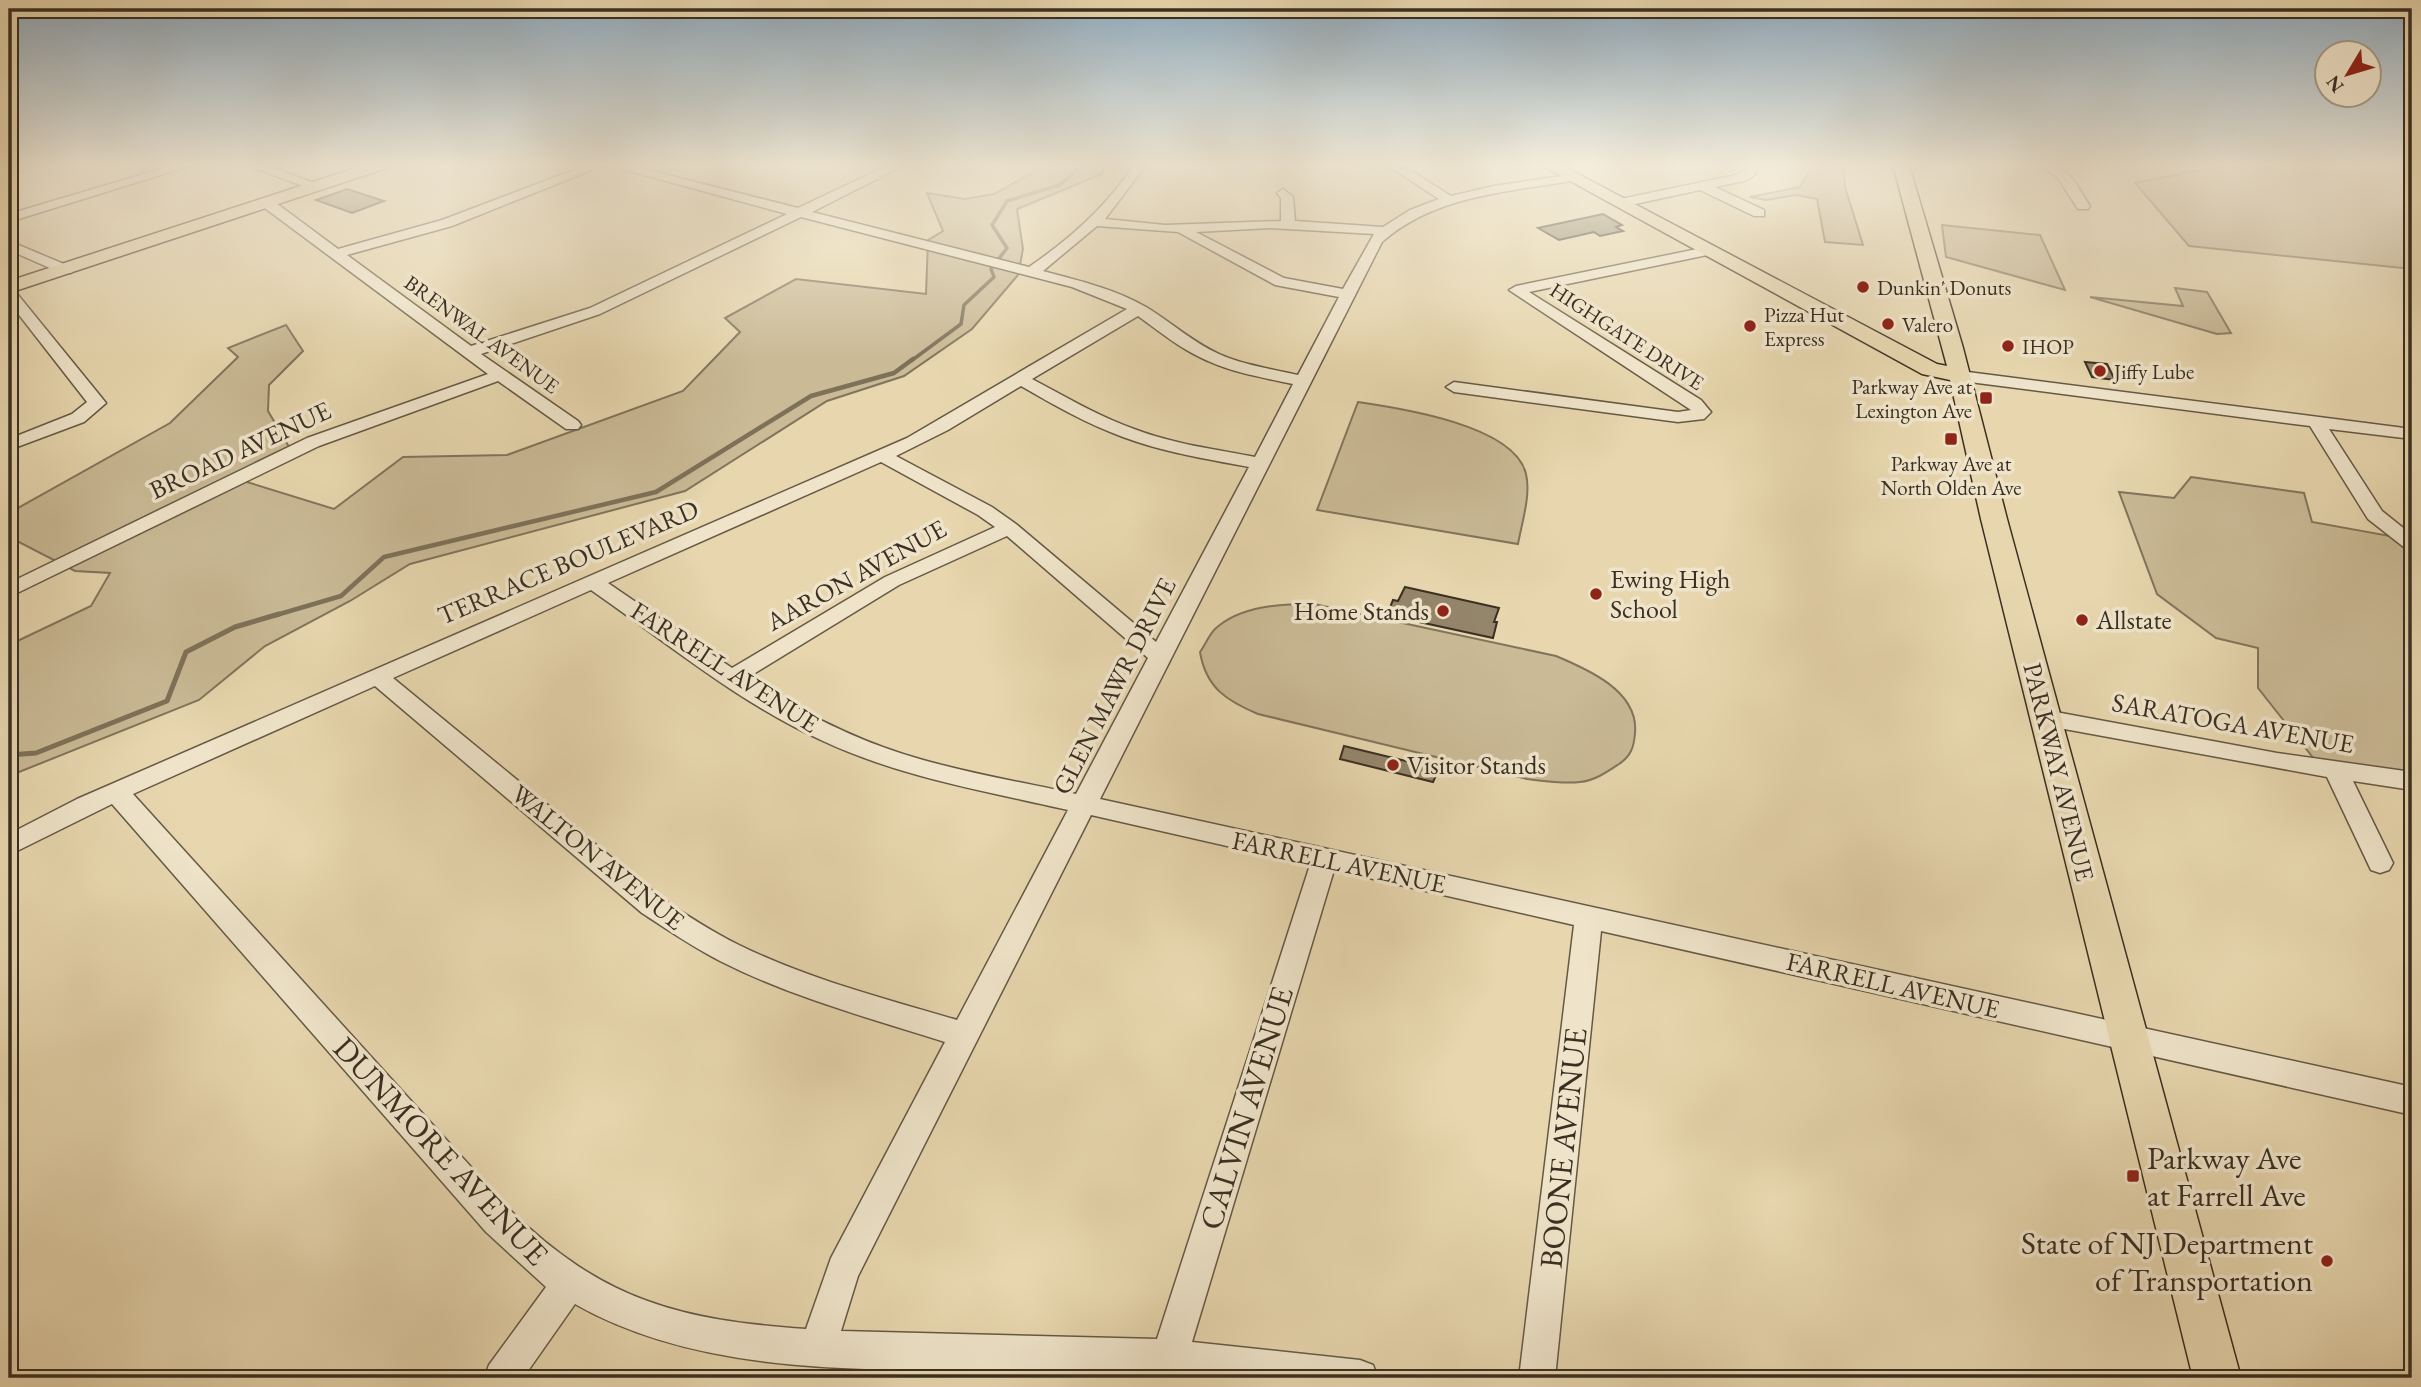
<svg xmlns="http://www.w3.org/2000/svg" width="2421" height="1387" font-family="'EB Garamond',serif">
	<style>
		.green { fill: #caba96; stroke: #82745c; stroke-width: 2 }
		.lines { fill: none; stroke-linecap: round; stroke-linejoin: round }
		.stream-far2 { stroke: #7e7159; stroke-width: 3.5 }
		.stream-far1 { stroke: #7e7159; stroke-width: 4.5 }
		.stream { stroke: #7e7159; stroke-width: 5 }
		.building { fill: #94866b; stroke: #3a2f22; stroke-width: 2 }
		.minor-casing { stroke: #655945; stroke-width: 3 }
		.major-casing { stroke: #3a2f22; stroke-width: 3 }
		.minor { fill: #efe4ca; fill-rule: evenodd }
		.major { fill: #e7d6ae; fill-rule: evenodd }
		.poi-dot { fill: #8f2418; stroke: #efe4ca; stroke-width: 2.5 }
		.labels { text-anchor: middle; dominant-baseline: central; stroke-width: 7; stroke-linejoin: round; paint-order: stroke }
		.far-poi-label { font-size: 21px; fill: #3a2f22; stroke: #efe4ca; text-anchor: start }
		.far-street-label { font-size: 21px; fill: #3a2f22; stroke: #efe4ca }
		.street-label { font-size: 26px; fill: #3a2f22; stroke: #efe4ca }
		.poi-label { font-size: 26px; fill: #3a2f22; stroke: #efe4ca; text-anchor: start }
		.near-street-label { font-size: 32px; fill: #3a2f22; stroke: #efe4ca }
		.near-poi-label { font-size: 32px; fill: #3a2f22; stroke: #efe4ca; text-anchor: start }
	</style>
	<rect width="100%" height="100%" fill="#e7d6ae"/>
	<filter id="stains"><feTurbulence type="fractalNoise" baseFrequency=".00286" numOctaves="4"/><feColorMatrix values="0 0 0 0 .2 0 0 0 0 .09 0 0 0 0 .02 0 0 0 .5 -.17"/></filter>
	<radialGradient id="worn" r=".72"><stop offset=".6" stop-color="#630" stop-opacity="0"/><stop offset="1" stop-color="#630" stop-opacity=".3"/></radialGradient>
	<g class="green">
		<path d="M 1046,165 L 1103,165 L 1102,174 L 1017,209 L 1023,249 L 1018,275 L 972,329 L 904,376 L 827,401 L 685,491 L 410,564 L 350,601 L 265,646 L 199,700 L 9,776 L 9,645 L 91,606 L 110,573 L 75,571 L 9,537 L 9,513 L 170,423 L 238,357 L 228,348 L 286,325 L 303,351 L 269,385 L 268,411 L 292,452 L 234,478 L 334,509 L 403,457 L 507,455 L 683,391 L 740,332 L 725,318 L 796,279 L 926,294 L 928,240 L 943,231 L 927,193 L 965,199 L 994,194 Z"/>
		<path d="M 1813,165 L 1843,167 L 1845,187 L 1863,245 L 1825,242 L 1817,199 L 1796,195 L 1766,200 L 1750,197 L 1800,187 Z"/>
		<path d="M 2227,165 L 2412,165 L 2412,269 L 2189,246 L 2135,183 Z"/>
		<path d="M 1942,225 L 2040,235 L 2065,290 L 1946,257 Z"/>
		<path d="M 2175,288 L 2207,292 L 2231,333 L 2217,334 L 2090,297 L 2183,306 Z"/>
		<path d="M 1358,402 C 1399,408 1515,425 1526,474 C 1531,495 1522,522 1518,544 L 1317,510 Z"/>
		<path d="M 2191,477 L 2304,493 L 2312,522 L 2412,540 L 2412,784 L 2318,764 L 2258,688 L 2258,648 L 2216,638 L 2157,594 L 2119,492 L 2174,498 Z"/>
		<path d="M 1314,604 L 1556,656 C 1587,669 1639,691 1635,733 C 1634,747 1631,756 1619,764 C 1607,772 1594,781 1580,782 C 1562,784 1545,781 1527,779 L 1258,714 C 1227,701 1206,688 1200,652 C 1205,645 1209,635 1215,629 C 1241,605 1282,604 1314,604 Z"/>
	</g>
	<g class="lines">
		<path class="stream-far2" d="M 911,361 L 961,324 L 964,305 L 994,277 L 991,269 L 1007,248 L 992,225 L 1007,201 L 1060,185 L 1082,165"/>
		<path class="stream-far1" d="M 273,616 L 341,596 L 384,557 L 656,492 L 811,396 L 894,373 L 913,359"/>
		<path class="stream" d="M 9,755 L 36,753 L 167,701 L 186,652 L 235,627 L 279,614"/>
	</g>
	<g class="building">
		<path d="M 347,189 L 384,201 L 352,213 L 316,200 Z"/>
		<path d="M 1603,214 L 1622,225 L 1616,227 L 1623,231 L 1600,236 L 1594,232 L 1559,240 L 1538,228 Z"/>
		<path d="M 2085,362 L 2107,364 L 2115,380 L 2092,377 Z"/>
		<path d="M 1405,587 L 1499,608 L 1494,622 L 1497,622 L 1493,638 L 1387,615 L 1393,600 L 1398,601 Z"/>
		<path d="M 1344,746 L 1439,769 L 1433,782 L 1340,759 Z"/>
	</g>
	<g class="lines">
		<g class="minor-casing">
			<g id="minor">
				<path d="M 17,165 L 37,165 L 9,175 L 9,167 Z"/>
				<path d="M 174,165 L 193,165 L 9,222 L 9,214 Z"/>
				<path d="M 247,165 L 265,165 L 322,186 L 316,190 L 311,189 Z"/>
				<path d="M 587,165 L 604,165 L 452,226 L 347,255 L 471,346 L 590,308 L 787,214 L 607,165 L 628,165 L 798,208 L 889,165 L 905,165 L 812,212 L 1029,267 C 1070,239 1106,207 1134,165 L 1146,165 L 1105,219 L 1165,225 L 1281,221 L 1281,198 L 1277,193 L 1283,189 L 1293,197 L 1295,221 L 1383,227 L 1410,210 L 1439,199 L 1387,165 L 1402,165 L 1451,196 L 1494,186 L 1575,174 L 1575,180 L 1571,181 C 1505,192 1434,196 1382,242 L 1100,799 L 2412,1087 L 2412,1115 L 1601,931 L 1555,1378 L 1519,1378 L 1574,925 L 1334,870 L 1192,1342 L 1360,1360 L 1373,1365 L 1378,1378 C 1317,1378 1254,1381 1193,1378 C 1144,1376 1095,1372 1045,1371 C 892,1368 712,1382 575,1304 L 523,1378 L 484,1378 L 489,1365 L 546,1287 L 486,1232 L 112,804 L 9,855 L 9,834 L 77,799 L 907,438 L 1127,309 L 1072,287 L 801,217 L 600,314 L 481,354 L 578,421 L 581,425 L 578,429 L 566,429 L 498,381 L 319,446 L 9,597 L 9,583 L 307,438 L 488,374 L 262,206 L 262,200 L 272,200 L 338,249 L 442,220 ZM 1097,226 L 1178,232 L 1275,285 L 1339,297 L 1298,375 C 1271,369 1244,365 1219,354 C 1192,342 1171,322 1146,307 C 1115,289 1077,280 1043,271 ZM 1270,228 L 1374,234 L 1343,289 L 1284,278 L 1196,232 ZM 1138,316 C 1160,332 1182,350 1208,361 C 1234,373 1265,378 1293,384 L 1255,457 C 1214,449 1173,444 1134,429 C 1098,416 1066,397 1032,379 ZM 1021,386 C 1054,405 1087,424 1123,437 C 1163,452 1207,459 1249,467 L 1156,642 L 1016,524 L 992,507 L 896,456 L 948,430 ZM 881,462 L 978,515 L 995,527 L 885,577 L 732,668 L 608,583 ZM 1007,536 L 1148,658 L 1076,794 C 1025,783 973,774 923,760 C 860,743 802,713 747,678 L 899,585 ZM 591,590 C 666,642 739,703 823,741 C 900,777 985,791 1068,810 L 957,1020 C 883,998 808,979 739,945 C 712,932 687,915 662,899 L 393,678 ZM 375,686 L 642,913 C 668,930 693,947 720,961 C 791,997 869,1018 945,1042 L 831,1258 L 806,1329 C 679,1320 603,1301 510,1210 L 133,794 ZM 1091,815 L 1310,865 L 1157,1339 L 841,1331 L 858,1276 Z"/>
				<path d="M 1745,165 L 1757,165 L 1755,175 L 1744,181 L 1715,187 L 1764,210 L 1764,216 L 1754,216 L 1700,190 L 1621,207 L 1614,203 L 1621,199 L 1736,175 L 1745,170 Z"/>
				<path d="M 2040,165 C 2070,165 2075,183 2090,206 L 2088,209 L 2078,209 L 2058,178 Z"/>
				<path d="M 9,241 L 71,267 L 73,270 L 71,273 L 61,273 L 9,250 Z"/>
				<path d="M 1707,247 L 1714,251 L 1712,254 L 1529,292 L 1701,400 L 1711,412 L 1704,419 L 1678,422 L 1454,392 L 1446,387 L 1454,382 L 1678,412 L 1691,410 L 1509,290 L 1516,286 Z"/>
				<path d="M 9,289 L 14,290 L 106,403 L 84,422 L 9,450 L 9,439 L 72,414 L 87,402 L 9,302 Z"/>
				<path d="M 1960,371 L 2412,429 L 2412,439 L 2329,429 L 2382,511 L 2412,535 L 2412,550 L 2405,548 L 2368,519 L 2310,426 L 1954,380 L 1952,376 L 1954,372 Z"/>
				<path d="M 2045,710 L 2277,753 L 2412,772 L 2412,790 L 2353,781 L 2393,863 L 2389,870 L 2380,873 L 2371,870 L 2327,777 L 2037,724 L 2033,718 L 2037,712 Z"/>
			</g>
		</g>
		<g class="major-casing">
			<g id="major">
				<path d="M 365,165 L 389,165 L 387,168 L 9,293 L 9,281 Z"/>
				<path d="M 1541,165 L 1561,165 L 1937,364 L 1947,366 L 1893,165 L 1909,165 L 1963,348 L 2007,519 L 2241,1378 L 2193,1378 L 1981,519 L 1950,380 L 1922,374 Z"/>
			</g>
		</g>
		<use href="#minor" class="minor"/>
		<use href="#major" class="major"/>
	</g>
	<linearGradient id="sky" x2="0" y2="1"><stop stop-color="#90abbe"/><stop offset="0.46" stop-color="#f4eddb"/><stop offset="1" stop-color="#f4eddb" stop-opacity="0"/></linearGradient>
	<rect width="2421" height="359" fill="url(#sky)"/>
	<g class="poi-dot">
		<circle cx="1863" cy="287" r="7"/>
		<circle cx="1888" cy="324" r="7"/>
		<circle cx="1750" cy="326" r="7"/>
		<circle cx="2008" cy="346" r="7"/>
		<circle cx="2100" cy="371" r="7"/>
		<rect x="1979" y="391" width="14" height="14" rx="3.5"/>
		<rect x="1944" y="432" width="14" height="14" rx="3.5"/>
		<circle cx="1596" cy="594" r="7"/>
		<circle cx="1443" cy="611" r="7"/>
		<circle cx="2082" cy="620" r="7"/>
		<circle cx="1393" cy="765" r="7"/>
		<rect x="2126" y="1169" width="14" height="14" rx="3.5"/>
		<circle cx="2327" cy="1261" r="7"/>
	</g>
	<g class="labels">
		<g class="far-poi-label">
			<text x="1877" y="287">Dunkin' Donuts</text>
			<text x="1764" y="314">Pizza Hut<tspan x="1764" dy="24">Express</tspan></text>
			<text x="1902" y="324">Valero</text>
			<text x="2022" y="346">IHOP</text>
			<text x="2114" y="371">Jiffy Lube</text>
			<text x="1972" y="386" text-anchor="end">Parkway Ave at<tspan x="1972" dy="24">Lexington Ave</tspan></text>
			<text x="1951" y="463" text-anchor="middle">Parkway Ave at<tspan x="1951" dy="24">North Olden Ave</tspan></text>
		</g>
		<g class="far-street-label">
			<text transform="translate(482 334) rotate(36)">BRENWAL AVENUE</text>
			<text transform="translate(1627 336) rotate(33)">HIGHGATE DRIVE</text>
		</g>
		<g class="street-label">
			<text transform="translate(240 450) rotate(-25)">BROAD AVENUE</text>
			<text transform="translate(568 562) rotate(-23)">TERRACE BOULEVARD</text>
			<text transform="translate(856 575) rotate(-29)">AARON AVENUE</text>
			<text transform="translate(725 667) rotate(33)">FARRELL AVENUE</text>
			<text transform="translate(1114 686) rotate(-63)">GLEN MAWR DRIVE</text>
			<text transform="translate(2233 723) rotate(10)">SARATOGA AVENUE</text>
			<text transform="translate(2059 772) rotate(76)">PARKWAY AVENUE</text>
			<text transform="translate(598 857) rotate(39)">WALTON AVENUE</text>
			<text transform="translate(1339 862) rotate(12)">FARRELL AVENUE</text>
			<text transform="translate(1893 985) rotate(13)">FARRELL AVENUE</text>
		</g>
		<g class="poi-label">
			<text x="1610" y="579">Ewing High<tspan x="1610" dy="30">School</tspan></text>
			<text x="1429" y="611" text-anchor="end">Home Stands</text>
			<text x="2096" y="620">Allstate</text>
			<text x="1407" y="765">Visitor Stands</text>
		</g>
		<g class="near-street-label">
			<text transform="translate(1246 1108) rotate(-73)">CALVIN AVENUE</text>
			<text transform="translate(1563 1148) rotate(-84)">BOONE AVENUE</text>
			<text transform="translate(441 1151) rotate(47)">DUNMORE AVENUE</text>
		</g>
		<g class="near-poi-label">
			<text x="2147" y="1158">Parkway Ave<tspan x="2147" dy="37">at Farrell Ave</tspan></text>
			<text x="2313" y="1243" text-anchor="end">State of NJ Department<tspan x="2313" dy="37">of Transportation</tspan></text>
		</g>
	</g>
	<rect width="2421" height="1387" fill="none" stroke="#e7d6ae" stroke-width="35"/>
	<rect x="10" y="10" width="2400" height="1366" fill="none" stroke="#3a2f22" stroke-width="3.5"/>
	<rect x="18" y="18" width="2386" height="1352" fill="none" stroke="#3a2f22" stroke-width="2"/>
	<g transform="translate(2348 74) rotate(232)"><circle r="33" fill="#efe4ca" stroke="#a79c87" stroke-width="2"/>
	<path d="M0-5L12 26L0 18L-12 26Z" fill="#8f2418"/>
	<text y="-10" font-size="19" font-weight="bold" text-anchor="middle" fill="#3a2f22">N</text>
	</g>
	<rect width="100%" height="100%" filter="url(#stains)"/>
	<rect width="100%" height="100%" fill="url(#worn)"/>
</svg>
